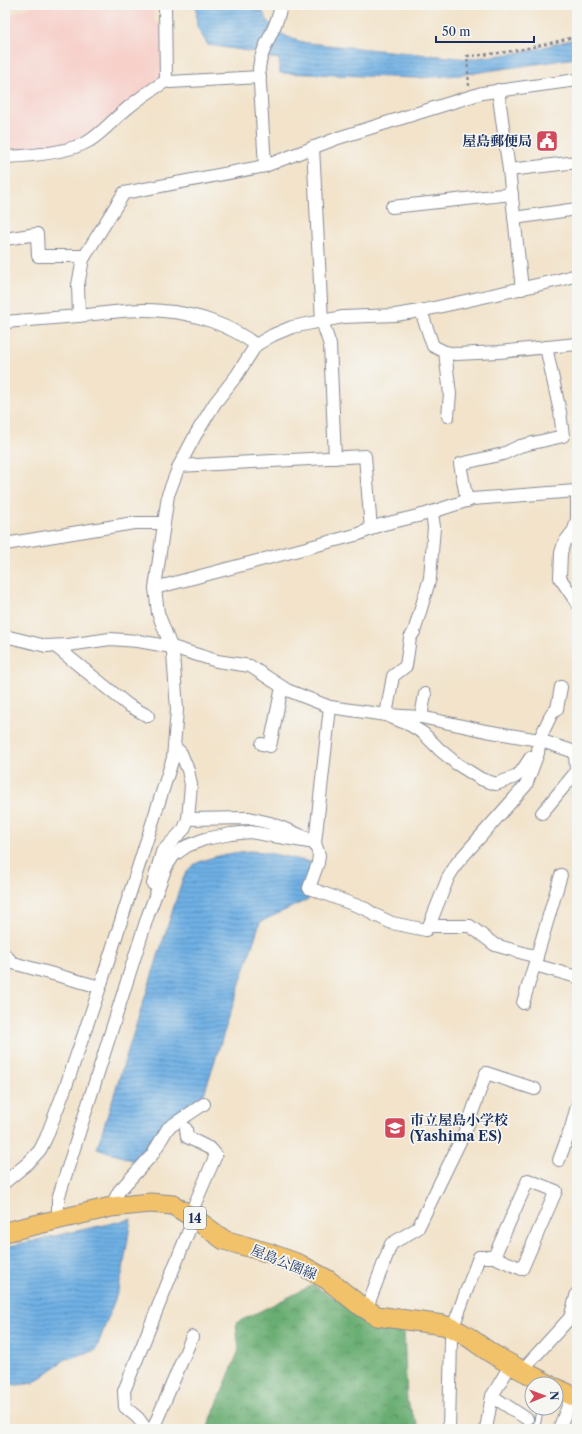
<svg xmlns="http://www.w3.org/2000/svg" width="582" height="1434" font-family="'Libre Caslon Text','Noto Serif JP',serif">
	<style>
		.built { fill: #f7d0ca }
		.forest { fill: url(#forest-crowns); stroke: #426e68 }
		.water { fill: url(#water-rules); stroke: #4670a1 }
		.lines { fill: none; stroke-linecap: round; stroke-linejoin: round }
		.lane-casing { stroke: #868994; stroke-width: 8 }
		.street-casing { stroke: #868994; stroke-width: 14 }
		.primary-casing { stroke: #868994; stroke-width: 21 }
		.path { stroke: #868994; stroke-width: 2.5; stroke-dasharray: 3 3; stroke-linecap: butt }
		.lane { stroke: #fff; stroke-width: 6 }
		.street { stroke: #fff; stroke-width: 12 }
		.primary { stroke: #f2c26a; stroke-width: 19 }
		.labels { text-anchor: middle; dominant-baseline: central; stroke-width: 3.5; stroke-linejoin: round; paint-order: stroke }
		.shield { fill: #f6f6f2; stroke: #5d6b8a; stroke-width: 1 }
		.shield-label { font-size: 13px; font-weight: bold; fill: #1b2f5e }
		.poi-label { font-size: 14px; font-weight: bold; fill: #1b2f5e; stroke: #f6f6f2; text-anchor: end }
		.street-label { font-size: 14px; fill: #1b2f5e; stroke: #f6f6f2 }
	</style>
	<defs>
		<pattern id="forest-crowns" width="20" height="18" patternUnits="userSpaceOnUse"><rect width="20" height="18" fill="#69ad72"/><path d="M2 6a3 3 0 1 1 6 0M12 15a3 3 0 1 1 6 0" fill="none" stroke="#568d61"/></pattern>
		<pattern id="water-rules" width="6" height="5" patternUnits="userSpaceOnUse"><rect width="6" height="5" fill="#70b0e4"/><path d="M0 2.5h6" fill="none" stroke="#5b90bc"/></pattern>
	</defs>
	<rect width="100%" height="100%" fill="#f6f6f2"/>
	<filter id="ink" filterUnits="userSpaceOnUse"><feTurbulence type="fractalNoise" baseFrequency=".025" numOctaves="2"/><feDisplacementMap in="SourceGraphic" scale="8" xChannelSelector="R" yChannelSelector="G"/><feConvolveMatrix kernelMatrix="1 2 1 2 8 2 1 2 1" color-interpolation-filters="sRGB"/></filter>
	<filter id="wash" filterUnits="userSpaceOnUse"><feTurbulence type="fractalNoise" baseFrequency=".012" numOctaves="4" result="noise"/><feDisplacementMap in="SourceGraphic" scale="16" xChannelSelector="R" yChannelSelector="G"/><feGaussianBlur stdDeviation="0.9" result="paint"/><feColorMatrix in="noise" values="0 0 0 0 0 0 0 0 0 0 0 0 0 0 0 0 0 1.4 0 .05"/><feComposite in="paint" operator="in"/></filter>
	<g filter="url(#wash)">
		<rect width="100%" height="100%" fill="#f2e3ca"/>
		<path class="built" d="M 33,5 L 154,5 L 154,22 L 161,22 L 162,80 L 101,128 L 64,147 L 5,153 L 5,17 Z"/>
		<path class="forest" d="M 313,1285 L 368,1318 L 404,1330 L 407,1402 L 420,1429 L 207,1429 L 239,1350 L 236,1323 Z"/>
		<g class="water">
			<path d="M 196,5 L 249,5 L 255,10 L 263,12 C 271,31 288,39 307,43 L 469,59 L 525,52 L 577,38 L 577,58 L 460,75 L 418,78 L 280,73 L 279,59 L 264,57 L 255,52 L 208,45 L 197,27 Z"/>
			<path d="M 250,851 L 263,852 L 315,863 L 305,887 L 309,899 L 260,922 L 204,1094 L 174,1114 L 162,1127 L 146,1153 L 137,1162 L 97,1148 L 181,884 C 184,876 188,868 195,864 C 208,857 235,852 250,851 Z"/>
			<path d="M 131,1219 L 123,1270 L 118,1291 L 96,1350 L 66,1359 L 33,1383 L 18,1385 L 5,1384 L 5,1247 Z"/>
		</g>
	</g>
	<g filter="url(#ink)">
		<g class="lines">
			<g class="lane-casing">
				<path id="lane" d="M 536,1429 L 540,1408"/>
			</g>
			<g class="street-casing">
				<g id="street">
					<path d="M 165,5 L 166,81 L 170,82 L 260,77"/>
					<path d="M 498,90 L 509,170 L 522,289"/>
					<path d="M 313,147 L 322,321 L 330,345 L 335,458"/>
					<path d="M 5,157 C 29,156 68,153 89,141 C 102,133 112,121 124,111 C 137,100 151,90 166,81"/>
					<path d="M 265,166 L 259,68 C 261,46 278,28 281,5"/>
					<path d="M 509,170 L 577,162"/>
					<path d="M 392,207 L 512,194"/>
					<path d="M 514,218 L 577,209"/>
					<path d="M 5,239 L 37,234 L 38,256 L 85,256"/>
					<path d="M 421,311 L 433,346 L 445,352 L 456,354 L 499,352 L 577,344"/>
					<path d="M 79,316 L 78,285 L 83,259 L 124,193 L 265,166 L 338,138 L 482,93 L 577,80"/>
					<path d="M 5,322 C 29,320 54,318 78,316 C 106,313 135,308 163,311 C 195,313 230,325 256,345"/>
					<path d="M 445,352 L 450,394 L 448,416"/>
					<path d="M 179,466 L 365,456 L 371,529"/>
					<path d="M 467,501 L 460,464 L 503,454 L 520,446 L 563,436 L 560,412 L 546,347"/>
					<path d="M 432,513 L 434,527 L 430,578 L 414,632 L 410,638 L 406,666 L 393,676 L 386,715 L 410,725 L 423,733 L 440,750 L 457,764 L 481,779 L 496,784 L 515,777 L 521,772 L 531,757"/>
					<path d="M 577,519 L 574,530 L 564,543 L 561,553 L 560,578 L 577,603"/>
					<path d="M 577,519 L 577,491"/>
					<path d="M 5,544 L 134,523 L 163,523"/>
					<path d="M 155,588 L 359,534 L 380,525 L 426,514 L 472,499 L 576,491"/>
					<path d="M 5,636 L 46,646 L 68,645 L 110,639 L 138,641 L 172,647 L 217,661 L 250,666 L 287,690 L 330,707 L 386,715 L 421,717 L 486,731 L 539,740 L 575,752 L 577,750"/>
					<path d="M 55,646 L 128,705 L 148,716"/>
					<path d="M 330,707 L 315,843 L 319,855 L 318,863 L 309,888 L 366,909 L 375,915 L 392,923 L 426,930 L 429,926 L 448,878 L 457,863 L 526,785 L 538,753 L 539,740 L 552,713 L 557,709 L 561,687"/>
					<path d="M 421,717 L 425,694"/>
					<path d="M 262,744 L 270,746 L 282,687"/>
					<path d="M 542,813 L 576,772 L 575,752"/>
					<path d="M 188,819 L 249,818 L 270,823 L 305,837"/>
					<path d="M 153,884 L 162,852 L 184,829 L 188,819 L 191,785 L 188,770 L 181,753 L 175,747"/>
					<path d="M 429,926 L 470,926 L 495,945 L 537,957"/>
					<path d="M 5,955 L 13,963 L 100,987"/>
					<path d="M 535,965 L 577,977"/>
					<path d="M 523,1003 L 561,875"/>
					<path d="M 186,1129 L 187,1137 L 211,1149 L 216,1155 L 190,1215"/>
					<path d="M 559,1160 L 571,1128 L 577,1106"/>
					<path d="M 5,1182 L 28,1163 L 40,1150 L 46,1138 L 66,1086 L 100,987 L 173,758 L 177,710 L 173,652 L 158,613 L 155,588 L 168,495 L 179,466 L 196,434 L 215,403 L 237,375 L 256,345 L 273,335 L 292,327 L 322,321 L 343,317 L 395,315 L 420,311 L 559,280 L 577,275"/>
					<path d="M 111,1207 L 119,1191 L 152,1155 L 168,1128 L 204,1104"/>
					<path d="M 60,1219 L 58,1211 L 58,1199 L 148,915 L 166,867 L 174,855 L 187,846 L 205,839 L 231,834 L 250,832 L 315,843"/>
					<path d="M 366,1310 L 391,1244 L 418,1228 L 467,1127 L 486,1073 L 535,1089"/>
					<path d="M 570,1318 L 577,1293"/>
					<path d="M 511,1364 L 492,1396 L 527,1419"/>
					<path d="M 520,1369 L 528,1364 L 577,1310"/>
					<path d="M 146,1429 L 138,1418 L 125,1407 L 124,1391 L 194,1218"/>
					<path d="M 153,1429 L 192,1337"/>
					<path d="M 449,1429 L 451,1338 L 453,1327 L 479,1257 L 494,1257 L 522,1269 L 556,1191 L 528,1180 L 494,1257"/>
					<path d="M 486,1429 L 492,1396"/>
					<path d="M 559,1429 L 572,1396"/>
				</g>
			</g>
			<g class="primary-casing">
				<g id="primary">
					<path d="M 5,1232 L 111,1207 L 150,1203 L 173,1205 L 194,1218 L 224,1240 L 269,1253 L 299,1264 L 328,1280 L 358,1304 L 377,1316 L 443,1325 C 465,1331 477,1345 496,1356 C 513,1366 531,1375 548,1384"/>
					<path d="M 556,1388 L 577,1398"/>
				</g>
			</g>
			<path class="path" d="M 469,86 L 467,56 C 505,54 541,46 577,36"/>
			<use href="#lane" class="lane"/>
			<use href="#street" class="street"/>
			<use href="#primary" class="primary"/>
		</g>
	</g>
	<defs>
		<g id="civic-square" transform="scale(1.15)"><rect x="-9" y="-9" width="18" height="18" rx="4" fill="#d1495b" stroke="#f6f6f2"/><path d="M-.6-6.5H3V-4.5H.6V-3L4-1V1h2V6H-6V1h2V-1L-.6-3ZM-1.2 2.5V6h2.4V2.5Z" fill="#fff"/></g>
		<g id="school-square" transform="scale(1.15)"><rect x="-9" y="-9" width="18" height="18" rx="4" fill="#d1495b" stroke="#f6f6f2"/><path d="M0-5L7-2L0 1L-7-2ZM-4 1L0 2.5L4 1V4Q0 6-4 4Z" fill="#fff"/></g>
	</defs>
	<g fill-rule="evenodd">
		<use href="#civic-square" x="547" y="141"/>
		<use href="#school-square" x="395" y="1128"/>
	</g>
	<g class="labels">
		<rect class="shield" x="184" y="1207" width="22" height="22" rx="3"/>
		<g class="shield-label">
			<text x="195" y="1218">14</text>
		</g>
		<g class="poi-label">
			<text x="532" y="141">屋島郵便局</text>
			<text x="410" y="1120" text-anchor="start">市立屋島小学校<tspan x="410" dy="16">(Yashima ES)</tspan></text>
		</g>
		<g class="street-label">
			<text transform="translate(284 1262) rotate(22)">屋島公園線</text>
		</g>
	</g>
	<rect width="582" height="1434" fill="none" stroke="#f6f6f2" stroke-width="20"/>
	<g transform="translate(544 1396) rotate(89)"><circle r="19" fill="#f6f6f2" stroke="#9ea6b7"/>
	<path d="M0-3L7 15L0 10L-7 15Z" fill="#d1495b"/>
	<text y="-6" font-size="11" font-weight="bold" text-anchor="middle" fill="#1b2f5e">N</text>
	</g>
	<path d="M436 36v6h98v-6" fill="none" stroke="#1b2f5e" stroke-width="2"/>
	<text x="442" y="36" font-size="12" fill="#1b2f5e" stroke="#f6f6f2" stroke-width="3" paint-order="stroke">50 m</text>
</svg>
